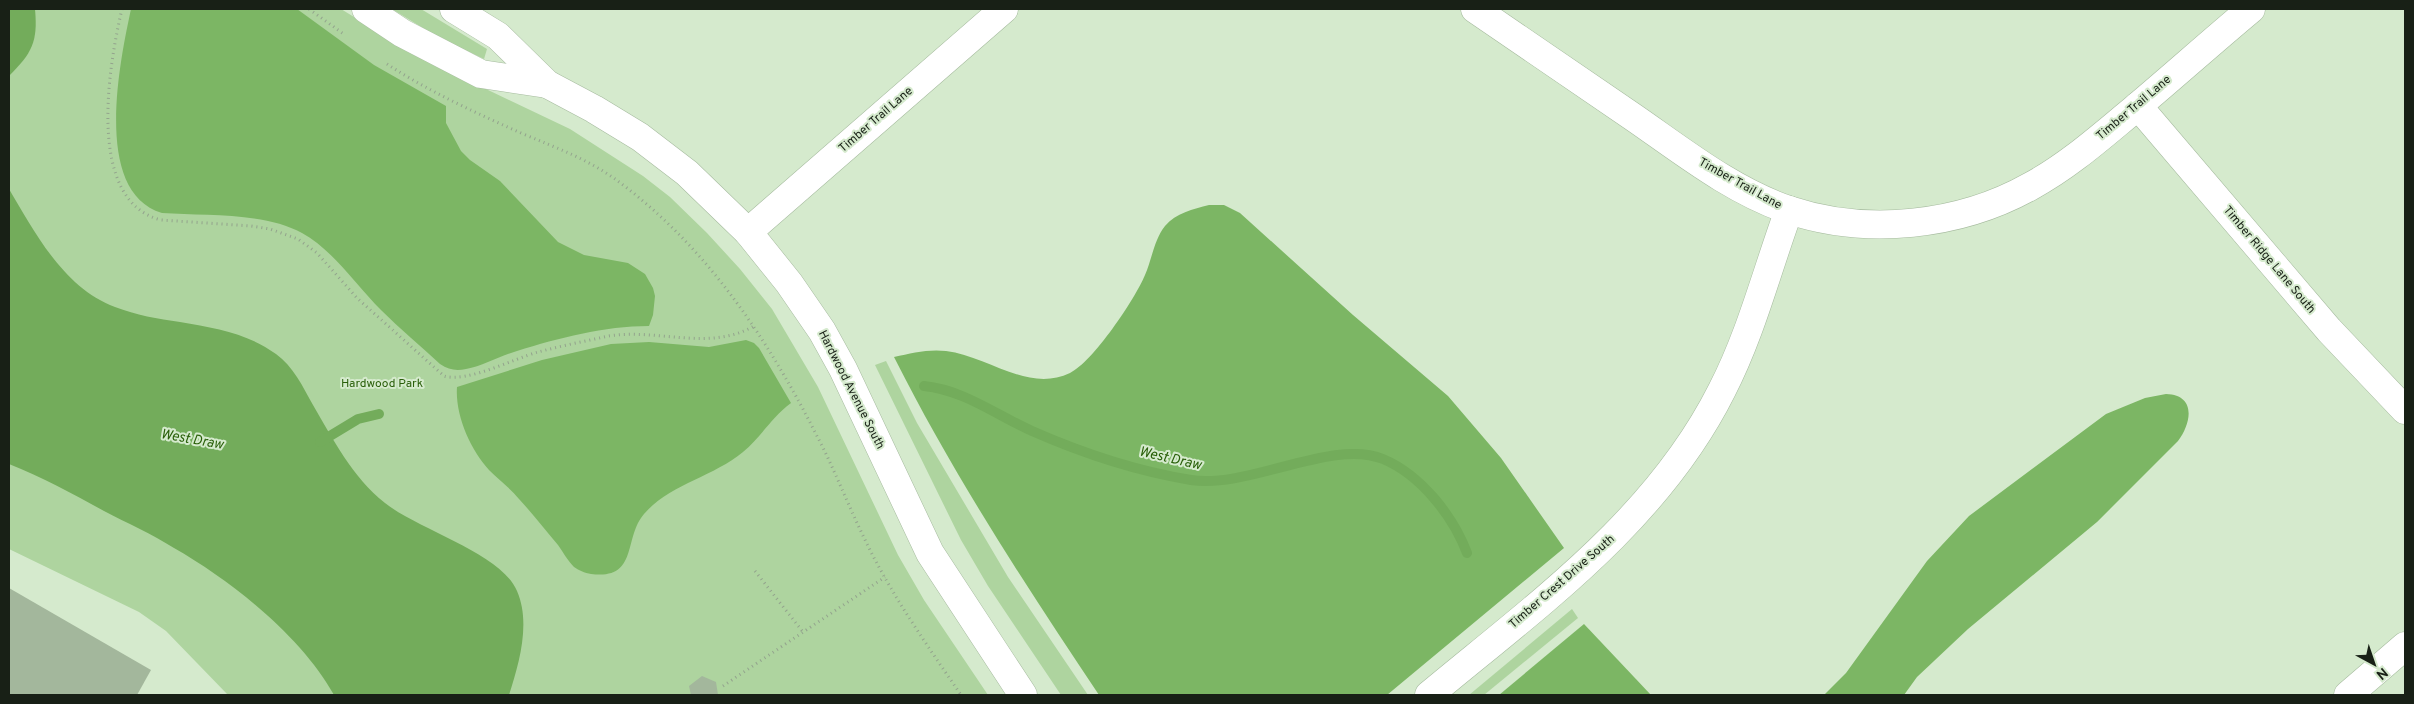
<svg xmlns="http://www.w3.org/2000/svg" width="2414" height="704" font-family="Overpass,sans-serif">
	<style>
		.green { fill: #aed49f }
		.forest { fill: #7cb664 }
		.water { fill: #73ac5b }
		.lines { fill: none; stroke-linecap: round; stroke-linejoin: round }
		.stream { stroke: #73ac5b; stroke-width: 10 }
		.building { fill: #a3b79c }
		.minor-casing { stroke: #a6bb9f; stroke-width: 29 }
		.path { stroke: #93a38d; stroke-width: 3; stroke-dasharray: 1 4; stroke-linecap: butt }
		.minor { stroke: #fff; stroke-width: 28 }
		.labels { text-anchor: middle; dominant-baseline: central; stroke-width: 4; stroke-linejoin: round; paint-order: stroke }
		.street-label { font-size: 12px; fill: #182016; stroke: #d5eacd }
		.park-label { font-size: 12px; fill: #2a5f0a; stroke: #d5eacd }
		.water-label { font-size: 14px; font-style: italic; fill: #2a600a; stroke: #d5eacd }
	</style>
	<rect width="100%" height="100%" fill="#d5eacd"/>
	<g class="green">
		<path d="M 9,9 L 341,9 L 419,57 L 570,129 L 643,176 L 670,197 L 707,233 L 740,269 L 772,309 L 818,387 L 898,555 L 924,600 L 988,695 L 228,695 L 166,631 L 139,612 L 9,549 Z"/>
		<path d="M 392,9 L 421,9 L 487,49 L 484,59 L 436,36 Z"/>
		<path d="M 886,361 L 917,423 L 1008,577 L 1088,695 L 1061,695 L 988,586 L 961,540 L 875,365 Z"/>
		<path d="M 1572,609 L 1578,618 L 1484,695 L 1469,695 Z"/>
	</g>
	<g class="forest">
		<path d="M 131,9 L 297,9 L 374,65 L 446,106 L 446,123 L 461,151 L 470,160 L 500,181 L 558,242 L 584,255 L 628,263 L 645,274 L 653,288 L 655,296 L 653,315 L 649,326 C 604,326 559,338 517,351 C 500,356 483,366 466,369 C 456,371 449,370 440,364 C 421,346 400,329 381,310 C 356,285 333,250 302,233 C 264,212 205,216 162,213 C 92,192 120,61 131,9 Z"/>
		<path d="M 1209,205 L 1224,205 L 1240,213 L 1353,315 L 1448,396 L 1501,458 L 1564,548 L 1387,695 L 1099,695 C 1026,586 954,476 894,357 C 912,353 928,349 946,351 C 988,356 1028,393 1070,373 C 1093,362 1135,299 1145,275 C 1152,259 1154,240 1165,226 C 1176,213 1193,209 1209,205 Z"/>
		<path d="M 746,340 L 754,343 L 759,348 L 791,403 C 772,417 761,437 743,452 C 713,477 670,484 644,514 C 623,538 639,580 591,574 C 585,573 578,570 574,567 C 568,561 563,552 558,545 C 545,530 533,514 519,499 C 510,488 499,480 489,470 C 470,449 455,415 457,387 L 542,360 L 611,344 L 649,342 L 709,347 Z"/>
		<path d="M 2166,394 C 2196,395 2192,422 2178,441 L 2097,522 L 1968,629 L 1917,677 L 1904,695 L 1824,695 L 1846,673 L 1927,561 L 1969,516 L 2106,414 L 2145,398 Z"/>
		<path d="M 1584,624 L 1651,695 L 1499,695 Z"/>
	</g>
	<g class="water">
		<path d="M 9,9 L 35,9 C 38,42 32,53 9,76 Z"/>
		<path d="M 9,189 C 35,233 64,288 115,307 C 136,315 158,319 180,322 C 215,328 247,333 276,354 C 293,366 303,387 313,405 C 333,439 352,477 385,503 C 419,530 501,553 517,591 C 531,623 519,664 509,695 L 334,695 C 302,637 232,581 174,548 C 152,534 127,523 104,511 C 73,494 42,477 9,464 Z"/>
	</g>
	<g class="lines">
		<g class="stream">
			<path d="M 924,386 C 964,390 996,415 1032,431 C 1082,453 1136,471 1191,480 C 1249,489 1332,438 1383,459 C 1421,475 1453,516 1467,553"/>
			<path d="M 320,442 L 358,419 L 379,414"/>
		</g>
	</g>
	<g class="building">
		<path d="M 9,588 L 151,670 L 137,695 L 9,695 Z"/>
		<path d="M 702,676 L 716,682 L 718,695 L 691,695 L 689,686 Z"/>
	</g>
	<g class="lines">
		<g class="minor-casing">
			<g id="minor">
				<path d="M 366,9 L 402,33 L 481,74 L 547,84"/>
				<path d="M 454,9 L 498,36 L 547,84 L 594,109 L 640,137 L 687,173 L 748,232 L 789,283 L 822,331 L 843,369 L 930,553 L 1023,695"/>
				<path d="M 1475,9 C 1527,45 1580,81 1633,117 C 1681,150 1732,191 1789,210 C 1867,236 1960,226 2031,186 C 2066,167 2096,141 2126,116 C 2168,81 2209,44 2251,9"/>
				<path d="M 2138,106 L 2329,330 L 2405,410"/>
				<path d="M 748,232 L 1004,9"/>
				<path d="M 1429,695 C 1537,605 1657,520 1722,390 C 1751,334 1767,270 1789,210"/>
				<path d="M 2348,695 L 2405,646"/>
			</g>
		</g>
		<g class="path">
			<path d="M 122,9 C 109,64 85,201 161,220 L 251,226 L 270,229 L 298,239 L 317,253 L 357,298 L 444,376 C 467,383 513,359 538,352 C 561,346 585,341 609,336 C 658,328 709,352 754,326"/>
			<path d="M 309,9 L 345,35"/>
			<path d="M 387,64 C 428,91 476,113 521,133 C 561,150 592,160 627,188 C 717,258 777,354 827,456 C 841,486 854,518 869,548 C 895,600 929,648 961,695"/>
			<path d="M 755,571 L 803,632"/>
			<path d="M 723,686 L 885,577"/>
		</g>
		<use href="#minor" class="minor"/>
	</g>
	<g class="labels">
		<g class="street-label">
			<text transform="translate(2134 108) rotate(-40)">Timber Trail Lane</text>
			<text transform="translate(876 120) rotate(-41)">Timber Trail Lane</text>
			<text transform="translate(1740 184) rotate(29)">Timber Trail Lane</text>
			<text transform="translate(2269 260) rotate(50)">Timber Ridge Lane South</text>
			<text transform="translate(851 390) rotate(63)">Hardwood Avenue South</text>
			<text transform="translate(1562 582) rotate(-41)">Timber Crest Drive South</text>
		</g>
		<g class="park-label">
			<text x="382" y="384">Hardwood Park</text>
		</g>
		<g class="water-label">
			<text transform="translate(192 440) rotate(10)">West Draw</text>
			<text transform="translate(1170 459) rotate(13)">West Draw</text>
		</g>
	</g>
	<rect width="2414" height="704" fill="none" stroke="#182016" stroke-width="20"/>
	<g transform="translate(2374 664) rotate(140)" stroke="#d5eacd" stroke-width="4" paint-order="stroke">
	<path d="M0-4L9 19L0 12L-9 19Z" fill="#182016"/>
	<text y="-8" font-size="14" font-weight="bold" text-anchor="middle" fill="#182016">N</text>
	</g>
</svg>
